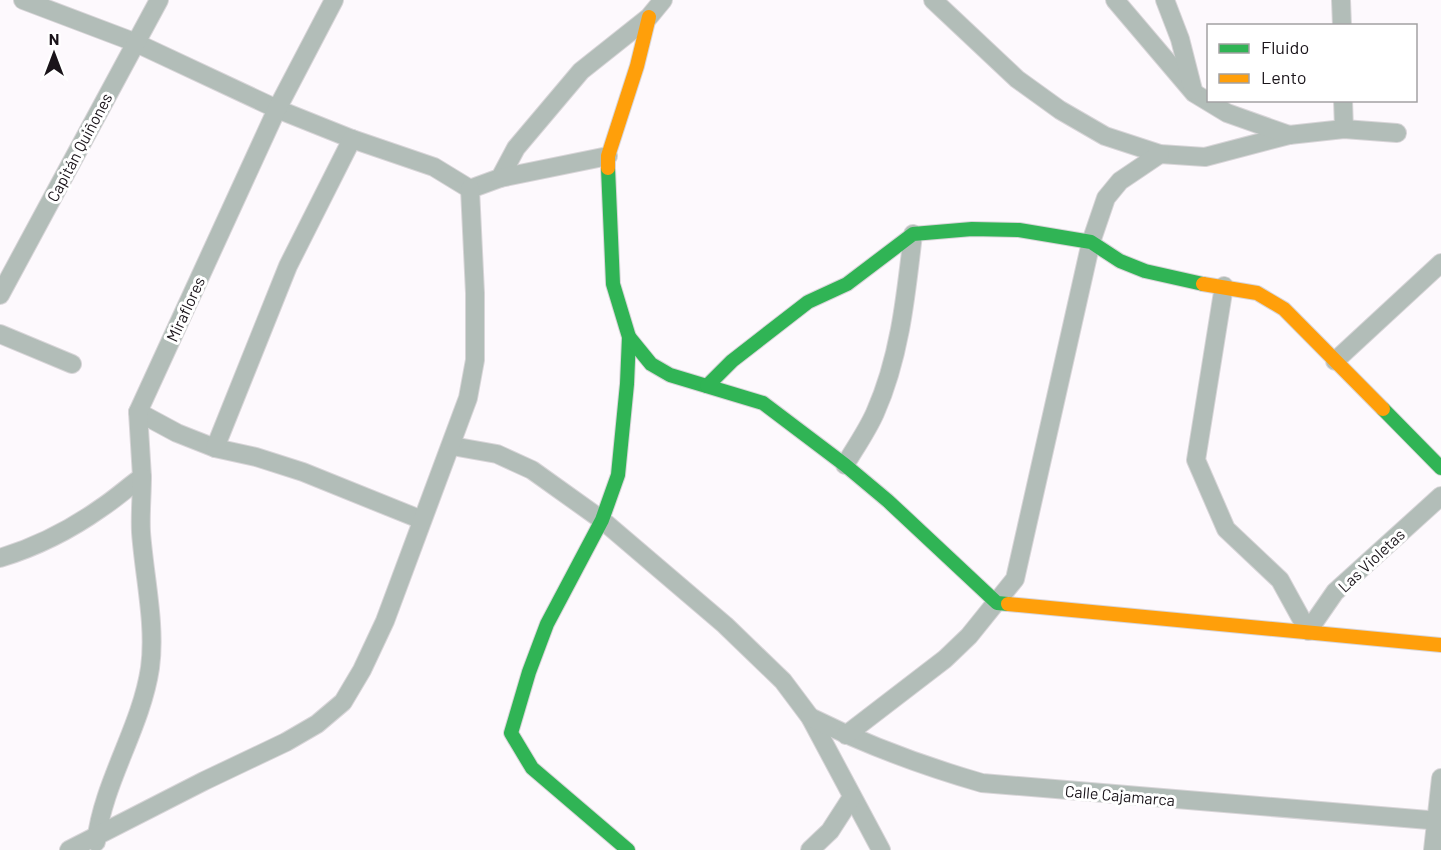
<svg xmlns="http://www.w3.org/2000/svg" width="1441" height="850" font-family="Barlow,sans-serif">
	<style>
		.lines { fill: none; stroke-linecap: round; stroke-linejoin: round }
		.street-casing { stroke: #d8d5d8; stroke-width: 20 }
		.fast-casing { stroke: #d8d5d8; stroke-width: 16 }
		.slow-casing { stroke: #d8d5d8; stroke-width: 16 }
		.street { stroke: #b2bdb8; stroke-width: 18 }
		.fast { stroke: #30b455; stroke-width: 14 }
		.slow { stroke: #ff9f0a; stroke-width: 14 }
		.labels { text-anchor: middle; dominant-baseline: central; stroke-width: 6; stroke-linejoin: round; paint-order: stroke }
		.street-label { font-size: 16px; fill: #1a141a; stroke: #fff }
	</style>
	<rect width="100%" height="100%" fill="#fdf9fd"/>
	<g class="lines">
		<g class="street-casing">
			<g id="street">
				<path d="M 23,0 L 134,42 L 277,109 L 352,139 L 434,167 L 470,189 L 500,178 L 516,148 L 581,71 L 649,17 L 663,0"/>
				<path d="M 933,0 L 1017,79 L 1060,110 L 1105,136 L 1160,154 L 1205,157 L 1289,135 L 1344,129 L 1397,133"/>
				<path d="M 1115,0 L 1194,93 L 1227,113 L 1289,135"/>
				<path d="M 1165,0 L 1180,39 L 1193,90"/>
				<path d="M 1341,0 L 1342,26"/>
				<path d="M 1343,100 L 1344,129"/>
				<path d="M 500,178 L 608,156"/>
				<path d="M 1224,286 L 1196,460 L 1226,529 L 1280,580 L 1308,631 L 1335,592 L 1441,496"/>
				<path d="M 0,295 L 159,0"/>
				<path d="M 0,334 L 72,364"/>
				<path d="M 1335,361 L 1441,263"/>
				<path d="M 138,412 L 177,433 L 215,448 L 256,457 L 303,472 L 422,520"/>
				<path d="M 452,446 L 497,454 L 532,470 L 602,520 L 725,625 L 783,681 L 810,717 L 881,850"/>
				<path d="M 215,448 L 288,266 L 352,139"/>
				<path d="M 845,465 C 855,448 867,431 875,413 C 900,357 906,295 913,234"/>
				<path d="M 0,558 C 36,547 70,530 101,508 C 115,499 128,487 142,477 L 138,412 L 277,109 L 334,0"/>
				<path d="M 810,717 C 866,745 923,766 982,783 L 1441,821"/>
				<path d="M 846,735 L 945,659 L 969,636 L 1015,579 L 1091,242 L 1106,198 L 1120,181 L 1160,154"/>
				<path d="M 96,842 C 103,782 141,728 150,668 C 156,625 144,575 141,532 C 140,514 142,495 142,477"/>
				<path d="M 69,850 L 204,781 L 286,742 L 317,724 L 343,702 L 362,670 L 385,621 L 468,398 L 475,360 L 475,293 L 470,189"/>
				<path d="M 810,850 L 830,831 L 852,797"/>
				<path d="M 1433,850 L 1441,778"/>
			</g>
		</g>
		<g class="fast-casing">
			<g id="fast">
				<path d="M 608,168 L 613,284 L 629,337 L 627,384 L 618,475 L 602,520 L 547,624 L 529,672 L 511,733 L 532,768 L 628,850"/>
				<path d="M 629,337 L 651,364 L 670,375 L 763,403 L 845,465 L 888,501 L 997,603 L 1008,604"/>
				<path d="M 707,386 L 732,361 L 808,302 L 847,284 L 913,234 L 972,229 L 1019,230 L 1091,242 L 1120,261 L 1145,271 L 1203,284"/>
				<path d="M 1383,409 L 1441,468"/>
			</g>
		</g>
		<g class="slow-casing">
			<g id="slow">
				<path d="M 608,168 L 608,156 L 637,66 L 649,17"/>
				<path d="M 1203,284 L 1257,293 L 1284,309 L 1383,409"/>
				<path d="M 1008,604 L 1441,645"/>
			</g>
		</g>
		<use href="#street" class="street"/>
		<use href="#fast" class="fast"/>
		<use href="#slow" class="slow"/>
	</g>
	<g class="labels">
		<g class="street-label">
			<text transform="translate(79 147) rotate(-62)">Capitán Quiñones</text>
			<text transform="translate(185 309) rotate(-65)">Miraflores</text>
			<text transform="translate(1371 560) rotate(-43)">Las Violetas</text>
			<text transform="translate(1120 795) rotate(5)">Calle Cajamarca</text>
		</g>
	</g>
	<rect x="1207" y="24" width="210" height="78" fill="#ffffff" stroke="#a3a1a3" stroke-width="1.5"/>
	<rect x="1219" y="44" width="30" height="9" fill="#30b455" stroke="#a3a1a3" stroke-width="1.5"/>
	<text x="1261" y="54" font-size="18" fill="#1a141a">Fluido</text>
	<rect x="1219" y="74" width="30" height="9" fill="#ff9f0a" stroke="#a3a1a3" stroke-width="1.5"/>
	<text x="1261" y="84" font-size="18" fill="#1a141a">Lento</text>
	<g transform="translate(54 54)" stroke="#ffffff" stroke-width="4.5" paint-order="stroke">
	<path d="M0-4.5L10 22L0 15L-10 22Z" fill="#1a141a"/>
	<text y="-9" font-size="16" font-weight="bold" text-anchor="middle" fill="#1a141a">N</text>
	</g>
</svg>
